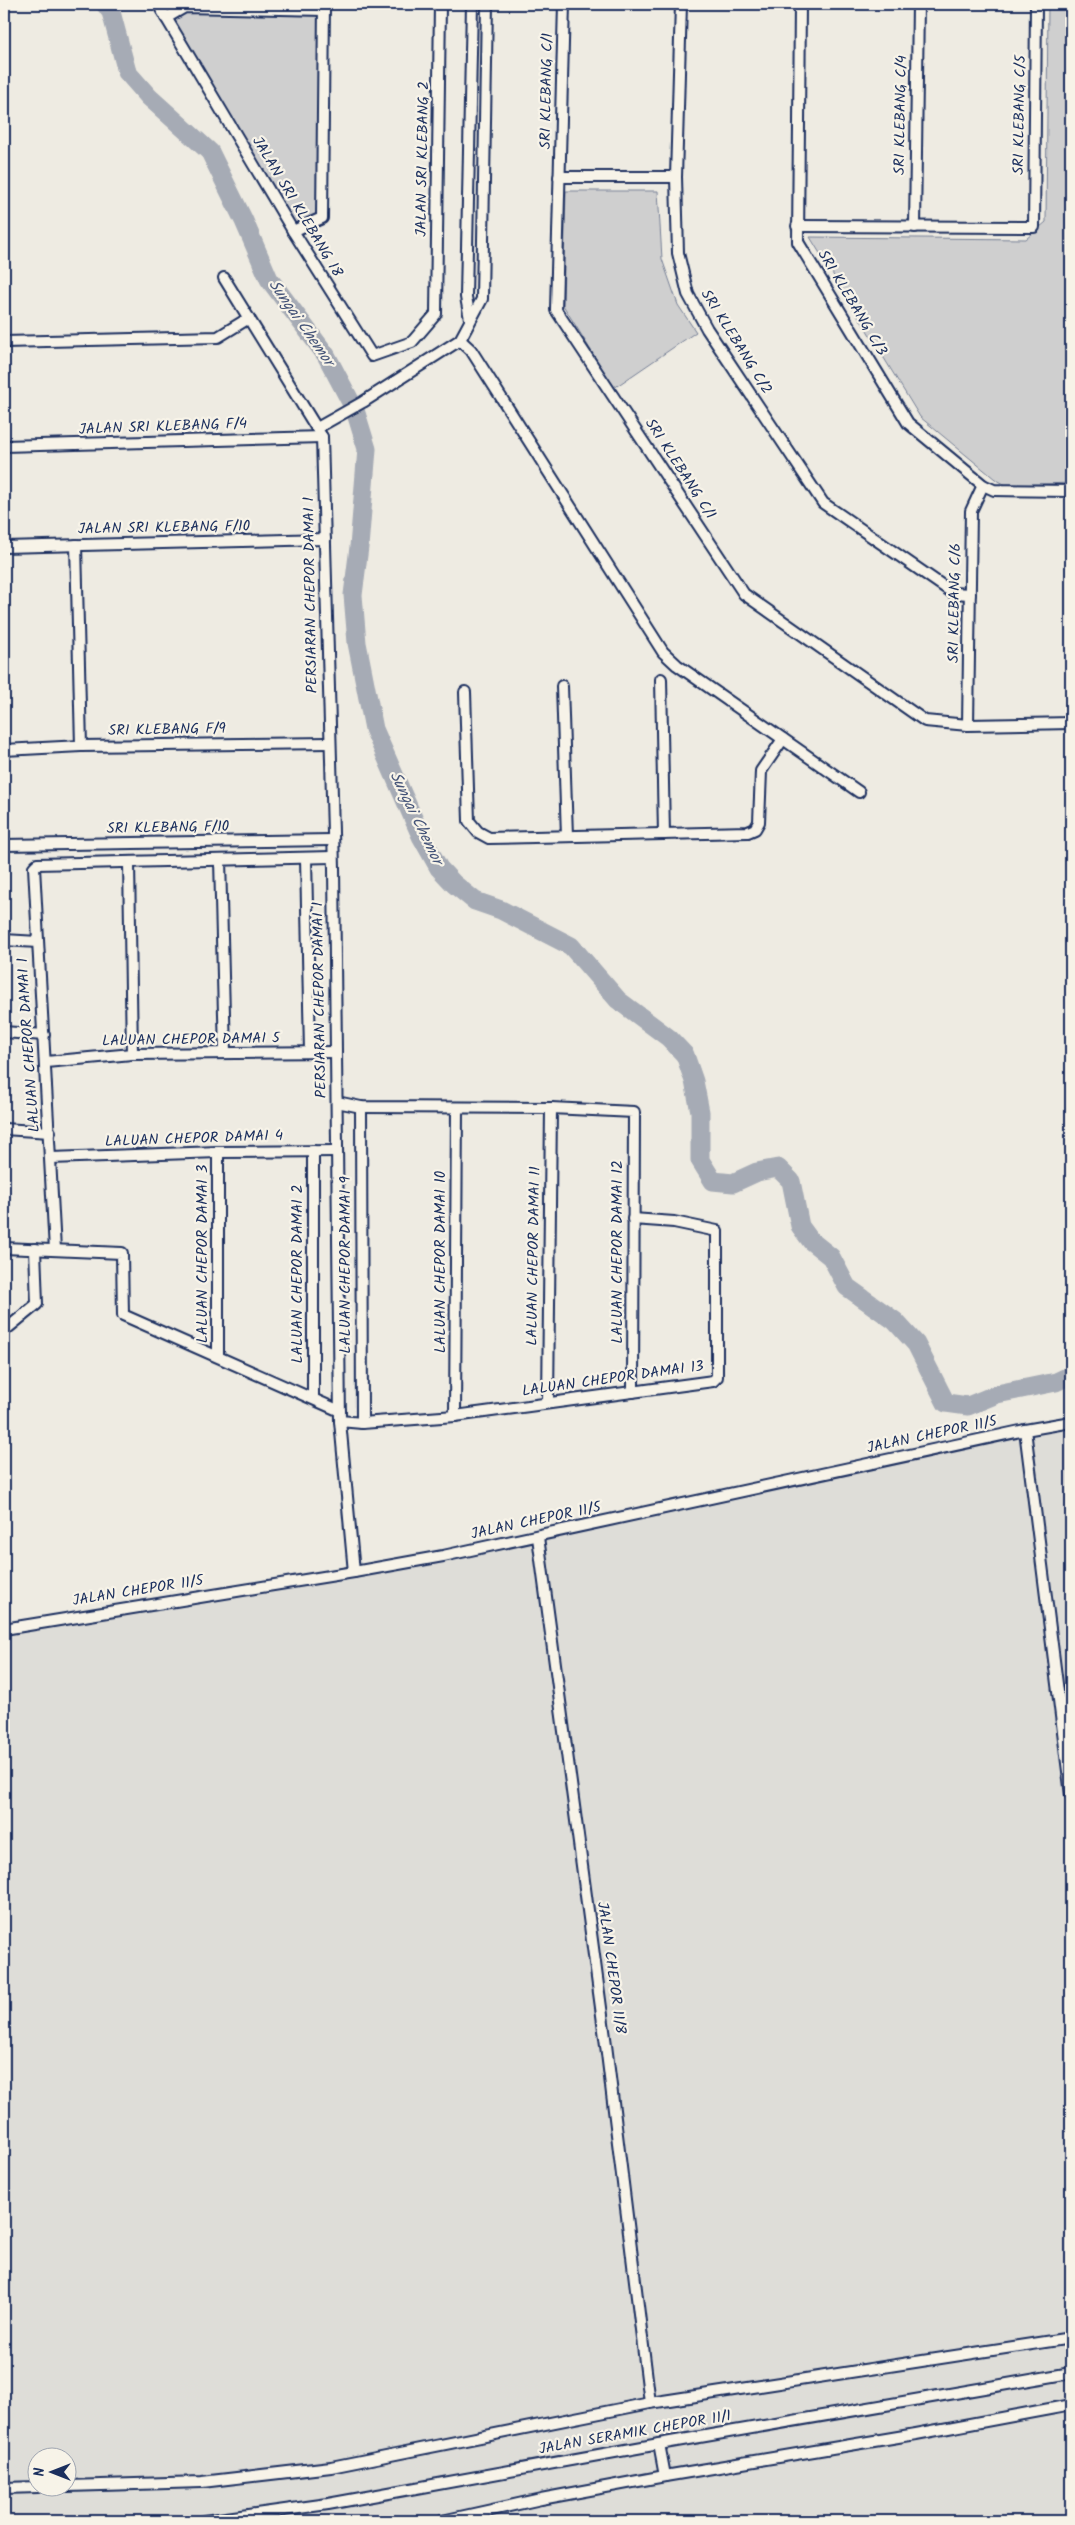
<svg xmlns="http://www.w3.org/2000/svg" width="1075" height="2525" font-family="Kalam,sans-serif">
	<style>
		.built { fill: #deddd8; fill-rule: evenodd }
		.green { fill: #cfcfcf; stroke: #757f96 }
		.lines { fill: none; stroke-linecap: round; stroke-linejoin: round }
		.river { stroke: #a6abb5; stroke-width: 19 }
		.minor-casing { stroke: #1b2f5e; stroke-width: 14 }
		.minor { stroke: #f7f3e8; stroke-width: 10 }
		.labels { text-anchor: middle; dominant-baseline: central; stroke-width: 4.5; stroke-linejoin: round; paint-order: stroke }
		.street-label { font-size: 15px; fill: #1b2f5e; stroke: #f7f3e8 }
		.water-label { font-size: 16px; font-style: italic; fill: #455478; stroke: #f7f3e8 }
	</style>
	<rect width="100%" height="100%" fill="#eeebe2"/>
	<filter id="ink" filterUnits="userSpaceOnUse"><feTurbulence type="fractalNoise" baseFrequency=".02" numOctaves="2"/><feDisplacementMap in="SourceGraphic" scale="10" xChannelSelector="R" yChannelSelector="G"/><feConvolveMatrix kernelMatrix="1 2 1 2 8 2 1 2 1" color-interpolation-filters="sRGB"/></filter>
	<g filter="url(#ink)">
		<path class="built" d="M 1071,1422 L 1071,2521 L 4,2521 L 4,1629 L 354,1572 ZM 38,2458 L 68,2458 L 68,2488 L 38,2488 Z"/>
		<g class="green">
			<path d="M 1048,4 L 1071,4 L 1071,483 L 1014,485 L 1006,485 L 995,479 L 920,417 L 810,237 L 1026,239 L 1046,222 Z"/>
			<path d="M 185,7 L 324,10 L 322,218 L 293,231 L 166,18 Z"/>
			<path d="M 566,191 L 658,191 L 662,259 L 678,305 L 696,332 L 614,388 L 563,305 Z"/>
		</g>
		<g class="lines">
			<path class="river" d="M 105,4 L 111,12 L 127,72 L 149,97 L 210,152 L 244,221 L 269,279 L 326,355 L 355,410 L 367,449 L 359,547 L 353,595 L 357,643 L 374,729 L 421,836 L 439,868 L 454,884 L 475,901 L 501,910 L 571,946 L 618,1000 L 669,1038 L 685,1055 L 694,1081 L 700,1112 L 700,1160 L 713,1181 L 733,1183 L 757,1172 L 778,1168 L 791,1181 L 800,1226 L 811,1241 L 831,1257 L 847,1287 L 895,1321 L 916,1344 L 946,1403 L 968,1406 L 997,1394 L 1056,1382 L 1071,1375"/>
			<g class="minor-casing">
				<g id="minor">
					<path d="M 158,4 L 293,231 L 372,356 L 412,342 L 436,314 L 440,4"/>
					<path d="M 564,4 L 556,310 L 744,594 L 925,721 L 968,725 L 1071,723"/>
					<path d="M 681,4 L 676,177 L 678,253 L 688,294 L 707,329 L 823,503 L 953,593 L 970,594"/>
					<path d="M 800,4 L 798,242 L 908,423 L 983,485 L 994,490 L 1071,491"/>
					<path d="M 166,18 L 185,7 L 324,10"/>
					<path d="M 559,177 L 676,177"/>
					<path d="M 797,226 L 1034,227 L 1036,4"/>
					<path d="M 915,227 L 918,4"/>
					<path d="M 293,231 L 322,218 L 324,4"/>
					<path d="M 224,278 L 322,437 L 334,868 L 340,1421 L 354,1572"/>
					<path d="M 470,319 L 466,297 L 472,4"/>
					<path d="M 460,340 L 471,350 L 663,652 L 677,665 L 859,792"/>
					<path d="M 4,342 L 218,337 L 249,318"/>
					<path d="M 317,428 L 363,402 L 460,340 L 482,299 L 487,4"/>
					<path d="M 4,446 L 322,437"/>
					<path d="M 76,545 L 81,746"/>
					<path d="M 4,547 L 325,539"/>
					<path d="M 661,679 L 664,834"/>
					<path d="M 562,686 L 567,836"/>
					<path d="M 465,692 L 469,821 L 478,832 L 489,838 L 748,832 L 755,829 L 759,822 L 761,771 L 783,739"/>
					<path d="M 968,725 L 971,511 L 983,485"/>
					<path d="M 4,750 L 81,746 L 330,743"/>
					<path d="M 4,845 L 332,840"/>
					<path d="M 306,858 L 310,1052"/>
					<path d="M 220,860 L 225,1053"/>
					<path d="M 129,863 L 132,1054"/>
					<path d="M 4,940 L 38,942"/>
					<path d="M 4,1032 L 44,1035"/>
					<path d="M 46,1062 L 132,1054 L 336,1052"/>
					<path d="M 337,1102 L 361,1107 L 551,1108 L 634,1112 L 633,1392"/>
					<path d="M 361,1107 L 362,1423"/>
					<path d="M 4,1129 L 50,1132"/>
					<path d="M 51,1158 L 218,1152 L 337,1151"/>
					<path d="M 4,1248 L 122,1253 L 123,1315 L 340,1411"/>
					<path d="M 55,1250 L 34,867 L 37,864 L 332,857"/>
					<path d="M 4,1331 L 37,1304 L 35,1249"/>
					<path d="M 218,1356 L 218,1152"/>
					<path d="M 313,1398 L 313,1151"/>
					<path d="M 548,1403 L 551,1108"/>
					<path d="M 455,1416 L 457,1108"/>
					<path d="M 340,1421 L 362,1423 L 455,1416 L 713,1381 L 717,1377 L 717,1231 L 674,1222 L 633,1219"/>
					<path d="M 1025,1430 L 1071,1795"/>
					<path d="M 538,1537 L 606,2045 L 650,2403"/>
					<path d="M 4,1629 L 354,1572 L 443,1556 L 1025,1430 L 1071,1422"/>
					<path d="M 659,2444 L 665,2476"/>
					<path d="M 68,2486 L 202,2482 L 331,2467 L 650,2403 L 1071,2338"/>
					<path d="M 4,2488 L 38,2487"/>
					<path d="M 204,2521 L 328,2504 L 659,2444 L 1071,2373"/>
					<path d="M 442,2521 L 541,2499 L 665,2476 L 916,2434 L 1071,2405"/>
				</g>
			</g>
			<use href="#minor" class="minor"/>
		</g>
	</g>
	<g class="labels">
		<g class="street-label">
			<text transform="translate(547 91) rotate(-89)">SRI KLEBANG C/1</text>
			<text transform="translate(901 115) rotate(-89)">SRI KLEBANG C/4</text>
			<text transform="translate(1020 115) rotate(-89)">SRI KLEBANG C/5</text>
			<text transform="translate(423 159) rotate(-89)">JALAN SRI KLEBANG 2</text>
			<text transform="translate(297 207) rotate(59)">JALAN SRI KLEBANG 18</text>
			<text transform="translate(852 303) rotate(59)">SRI KLEBANG C/3</text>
			<text transform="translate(736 342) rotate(58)">SRI KLEBANG C/2</text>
			<text transform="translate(163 427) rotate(-2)">JALAN SRI KLEBANG F/4</text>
			<text transform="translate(680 469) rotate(57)">SRI KLEBANG C/1</text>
			<text transform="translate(164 528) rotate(-1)">JALAN SRI KLEBANG F/10</text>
			<text transform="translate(311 595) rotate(-91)">PERSIARAN CHEPOR DAMAI 1</text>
			<text transform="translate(955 603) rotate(-89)">SRI KLEBANG C/6</text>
			<text transform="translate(167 730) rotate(-1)">SRI KLEBANG F/9</text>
			<text transform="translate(168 828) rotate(-1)">SRI KLEBANG F/10</text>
			<text transform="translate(320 1000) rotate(-91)">PERSIARAN CHEPOR DAMAI 1</text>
			<text transform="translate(191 1040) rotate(-1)">LALUAN CHEPOR DAMAI 5</text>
			<text transform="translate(29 1045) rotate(-94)">LALUAN CHEPOR DAMAI 1</text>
			<text transform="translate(194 1139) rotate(-2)">LALUAN CHEPOR DAMAI 4</text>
			<text transform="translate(618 1252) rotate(-90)">LALUAN CHEPOR DAMAI 12</text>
			<text transform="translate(203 1254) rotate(-90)">LALUAN CHEPOR DAMAI 3</text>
			<text transform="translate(534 1256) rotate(-89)">LALUAN CHEPOR DAMAI 11</text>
			<text transform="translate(441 1262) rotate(-90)">LALUAN CHEPOR DAMAI 10</text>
			<text transform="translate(346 1265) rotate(-90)">LALUAN CHEPOR DAMAI 9</text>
			<text transform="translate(298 1274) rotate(-90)">LALUAN CHEPOR DAMAI 2</text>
			<text transform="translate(613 1379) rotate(-8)">LALUAN CHEPOR DAMAI 13</text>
			<text transform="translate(932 1435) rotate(-12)">JALAN CHEPOR 11/5</text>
			<text transform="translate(536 1521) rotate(-12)">JALAN CHEPOR 11/5</text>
			<text transform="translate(138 1591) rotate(-9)">JALAN CHEPOR 11/5</text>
			<text transform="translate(611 1968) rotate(82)">JALAN CHEPOR 11/8</text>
			<text transform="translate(635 2433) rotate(-10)">JALAN SERAMIK CHEPOR 11/1</text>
		</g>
		<g class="water-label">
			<text transform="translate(301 323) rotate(55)">Sungai Chemor</text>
			<text transform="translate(416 818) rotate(64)">Sungai Chemor</text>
		</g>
	</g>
	<rect width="1075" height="2525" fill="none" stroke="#f7f3e8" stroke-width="20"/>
	<rect x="10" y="10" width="1055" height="2505" fill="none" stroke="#1b2f5e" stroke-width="2" filter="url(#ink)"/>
	<g transform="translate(52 2472) rotate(270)"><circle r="24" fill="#f7f3e8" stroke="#9fa5b1"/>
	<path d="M0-4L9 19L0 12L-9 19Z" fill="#1b2f5e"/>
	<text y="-8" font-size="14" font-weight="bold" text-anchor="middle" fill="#1b2f5e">N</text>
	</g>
</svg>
